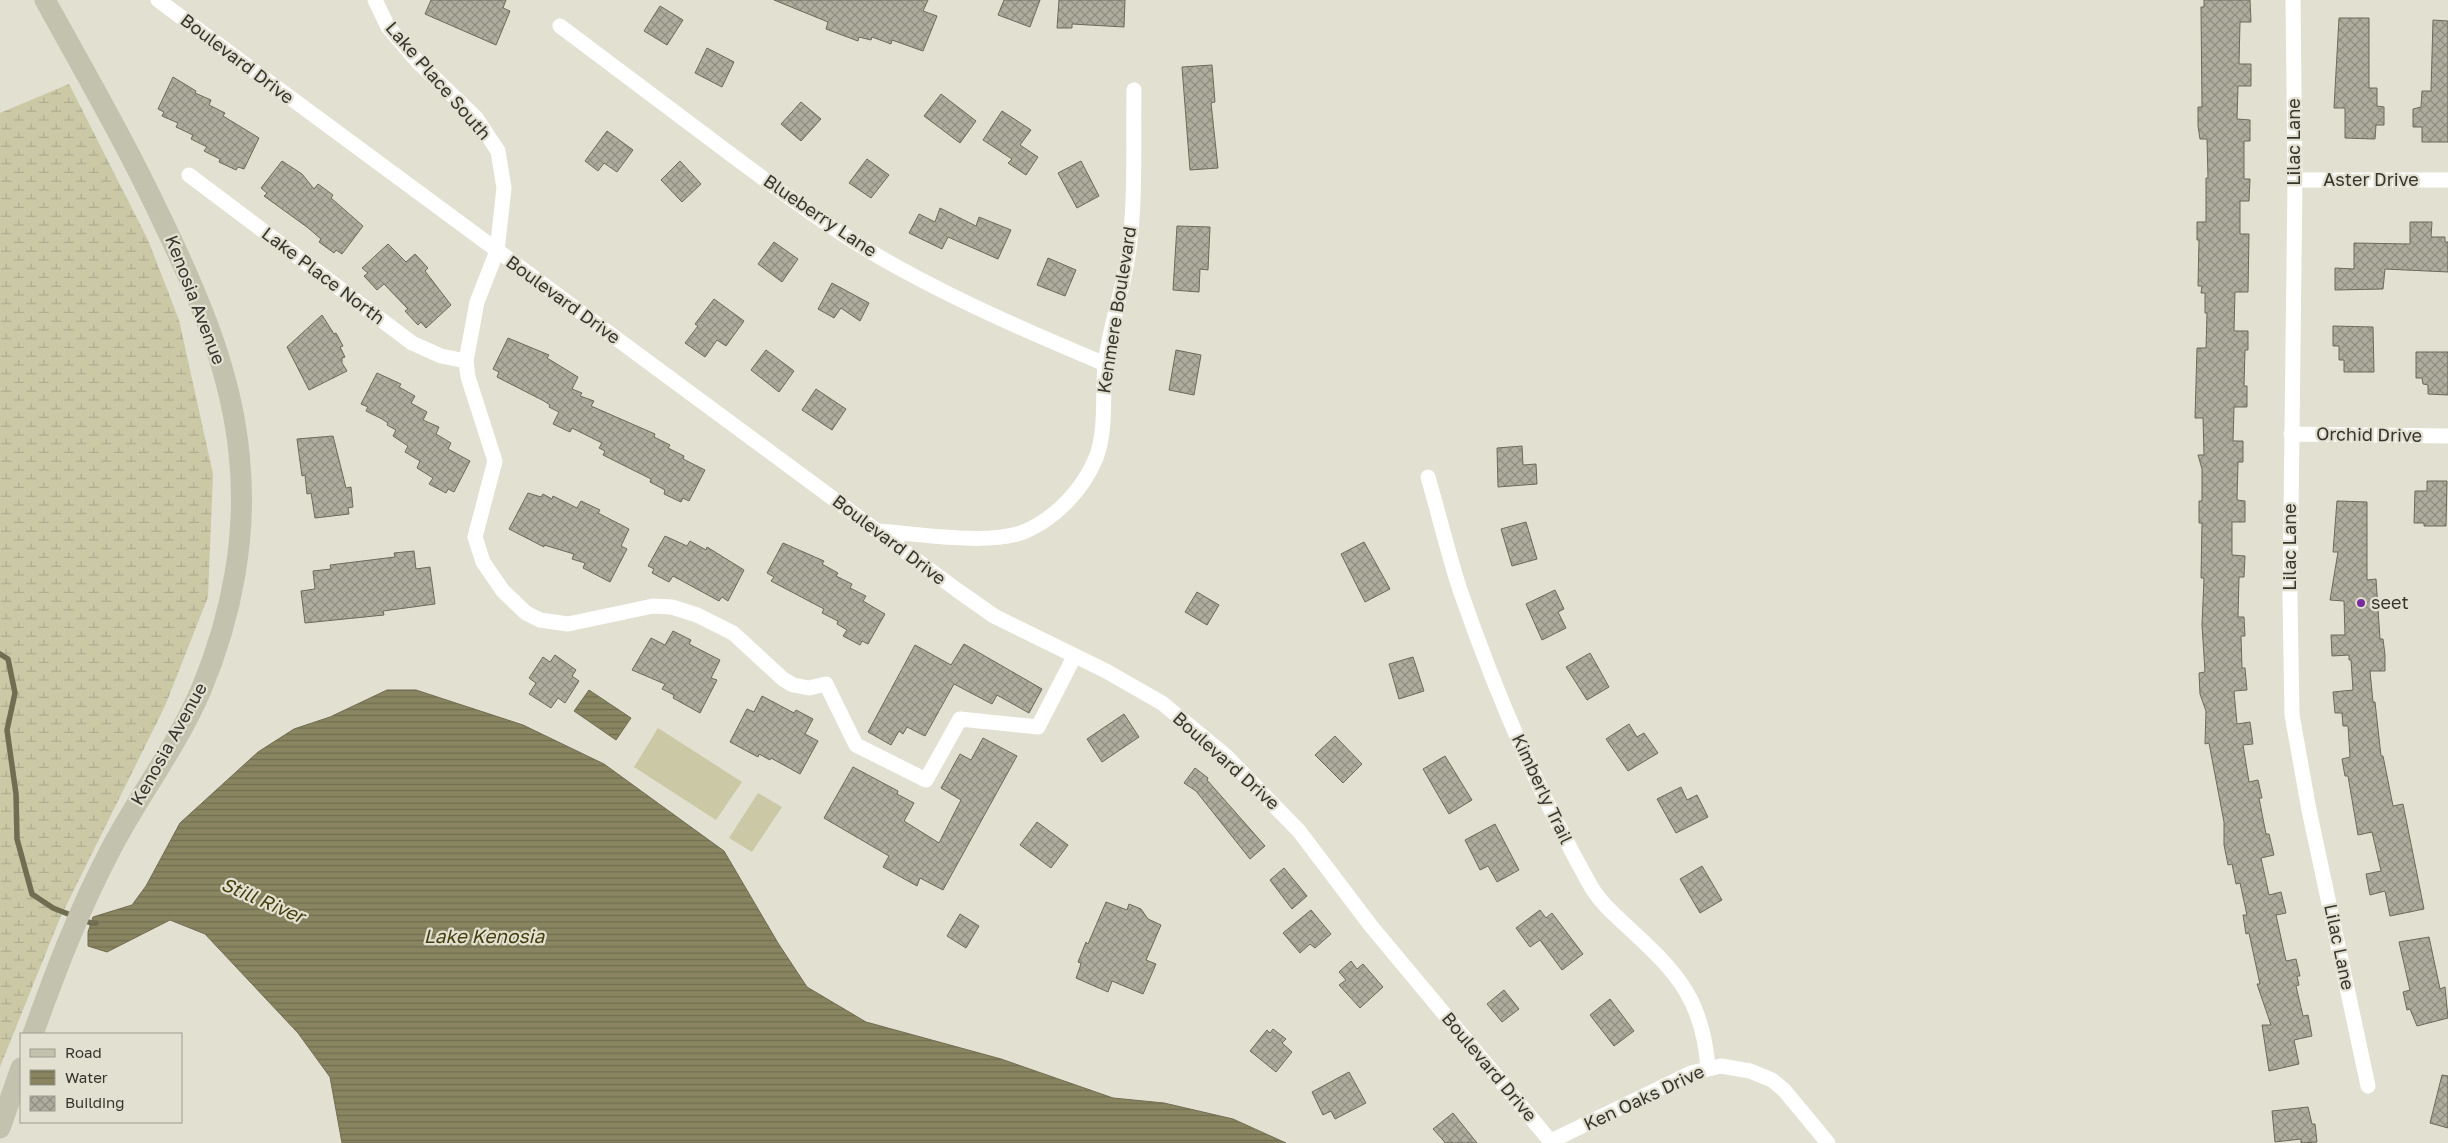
<svg xmlns="http://www.w3.org/2000/svg" width="2448" height="1143" viewBox="0 0 2448 1143" font-family="'Golos Text',sans-serif">
<defs>
<pattern id="wetland-marsh" width="20" height="14" patternUnits="userSpaceOnUse" patternTransform="scale(1.25)"><rect width="20" height="14" fill="#cbc8a6"/><path d="M1 5h8M5 5V1M11 12h8M15 12V8" fill="none" stroke="#afac8f"/></pattern>
<pattern id="water-rules" width="6" height="5" patternUnits="userSpaceOnUse" patternTransform="scale(1.25)"><rect width="6" height="5" fill="#898561"/><path d="M0 2.5h6" fill="none" stroke="#716e50"/></pattern>
<pattern id="building-cross-hatch" width="8" height="8" patternUnits="userSpaceOnUse" patternTransform="scale(1.25)"><rect width="8" height="8" fill="#aeac9d"/><path d="M0 0l8 8M0 8l8-8" fill="none" stroke="#8e8d80"/></pattern>
</defs>
<rect width="100%" height="100%" fill="#e2e0d0"/>
<path fill="url(#wetland-marsh)" d="M69,84l79,156 31,80 34,154 -5,123 -43,109 -105,212 -60,149v-954z"/>
<path fill="#cbc8a6" d="M658,728l84,54 -26,38 -82,-53z
M758,793l24,14 -30,45 -23,-14z"/>
<path fill="url(#water-rules)" stroke="#706d52" d="M387,690h29l107,35 81,39 120,87 54,92 29,44 59,35 135,37 112,39 51,5 69,16 53,24h-944l-12,-66 -32,-44 -93,-99 -35,-14 -63,32 -19,-6v-14l5,-15 39,-12 14,-19 34,-63 78,-71 36,-23 36,-12z
M589,690l42,28 -15,22 -42,-29z"/>
<g fill="none" stroke-linecap="round" stroke-linejoin="round">
<path stroke="#706d52" stroke-width="5.5" d="M0,654l8,5 7,34 -8,37 9,64 1,45 15,55 21,14 38,15h5"/>
</g>
<path fill="url(#building-cross-hatch)" stroke="#6b6a5b" d="M431,0h75l-3,8 7,3 -14,34 -71,-31z
M774,0h154l-5,11 14,5 -14,35 -31,-11 -1,4 -19,-7 -1,3 -12,-3 -1,4 -32,-12 2,-7z
M1004,0h36l-10,27 -32,-12z
M1059,0h66l-1,27 -52,-3v4h-15z
M2204,0h46l1,22h-11l-1,42h12v22h-13l-1,33 13,1v21h-6v38h6l-1,22h-9v33h9l-1,58h-13l-1,39h14v19h-3l-1,36h3v21h-13l-1,34h10v21h-5l-1,38 8,1v21h-13v33l13,1 -1,21h-5l-1,40h6l1,19h-4l1,32h3l2,22 -13,1 3,33 13,-2 3,22 -10,1 6,37 9,-2 4,18h-3l7,36h3l5,21 -13,3 8,37 12,-3 5,21 -10,2 10,46 10,-2 4,17h-3l2,9 -3,1 7,30 5,-1 4,21 -18,4 5,24 -30,7 -7,-46h9l-14,-41h3l-8,-37 -3,-14 -3,1 -3,-19h4l-7,-32 -4,1 -4,-20 -4,1 -4,-20v-23l-15,-79 -4,1 1,-33 -6,-17 -1,-21 6,-1 -3,-47 2,-47h-3l1,-55h-3v-22h3v-32l-4,-14h6l-1,-37h-8l2,-70h9l1,-35h-2v-20h-4l1,-7h-4l1,-46h-2v-18h9v-44h2l-1,-39h-7l-2,-13v-19h4l-1,-100h3z
M660,6l23,14 -16,25 -23,-14z
M2339,18h30v70h8v18l7,1v18h-8l-1,14 -30,-1v-30h-11z
M2433,20l15,1v121h-26v-15h-9v-18l8,-2 1,-16h9z
M707,48l27,14 -12,25 -27,-14z
M1212,65l3,37 -4,1 7,65 -28,2 -8,-103z
M173,77l23,14 -1,2 16,7 -2,5 16,8 -2,3 36,22 -15,31 -6,-2 -2,3 -17,-8 1,-3 -16,-8 3,-4 -16,-8 2,-4 -17,-8 2,-4 -16,-7 2,-4 -6,-3z
M941,94l35,27 -16,22 -36,-27z
M801,102l20,17 -20,22 -20,-17z
M1002,111l29,19 -11,15 18,12 -12,18 -18,-12 4,-4 -29,-19z
M607,131l26,19 -16,22 -13,-9 -6,8 -13,-10z
M867,159l22,16 -18,23 -22,-15z
M282,161l20,13 12,15 4,-5 15,11 -2,3 32,28 -21,28 -6,-4 -2,3 -15,-11 2,-3 -14,-12 -43,-31 3,-3 -6,-5z
M680,161l21,23 -19,18 -21,-22z
M1081,161l18,35 -22,12 -19,-35z
M940,208l36,18 3,-9 32,13 -13,29 -50,-22 -6,12 -33,-16 10,-19 16,8z
M2410,222h22l-1,15h14v5h3v30l-63,-3 -2,20 -48,1v-22l19,1v-26l56,1z
M1177,226l33,1 -2,43 -8,-1 -1,23 -26,-2z
M774,242l24,17 -16,23 -24,-18z
M388,244l18,18 9,-8 13,14 -3,3 26,34 -25,23 -5,-6 -3,3 -13,-14 3,-2 -24,-25 -7,6 -13,-14 4,-3 -6,-5z
M1048,258l28,12 -11,26 -28,-11z
M832,283l37,20 -9,18 -19,-13 -7,10 -16,-9z
M714,299l30,22 -18,25 -9,-6 -12,17 -20,-14 13,-17 -3,-2z
M322,315l12,19 2,-1 7,13 -3,1 5,10 -3,1v5l5,8 -38,19 -22,-43z
M2333,326l40,1 1,45h-30v-12h-5v-14h-6z
M508,338l41,17 -2,3 31,19 -6,12 10,4 -2,3 14,5 -3,5 64,28 -1,3 16,8 -2,3 16,8 -1,3 22,11 -16,31 -6,-3 -2,4 -17,-8 1,-4 -15,-8 1,-3 -48,-24 2,-4 -6,-3 3,-5 -30,-15 -2,4 -17,-8 6,-12 -10,-5 1,-2 -6,-4 -47,-24 2,-5 -6,-3z
M766,350l28,21 -15,21 -28,-22z
M1176,350l25,5 -7,40 -25,-5z
M2416,352h32v43l-20,-1v-9l-5,-1 -1,-6h-6z
M377,373l24,11 -2,3 16,9 -4,7 16,9 -4,8 16,7 -3,7 15,9 -3,6 22,12 -16,31 -6,-3 -2,4 -17,-9 4,-6 -16,-10 3,-7 -15,-9 3,-6 -15,-10 3,-6 -9,-5 1,-2 -6,-4 -16,-8 2,-4 -7,-3z
M816,389l30,20 -14,21 -30,-20z
M333,436l13,52 5,-1 2,20 -5,1 1,6 -34,4 -4,-25 -4,1 -2,-19 -3,1 -5,-37z
M1522,446l1,19 13,-1 1,20 -39,3 -1,-39z
M2427,481h20l-1,45h-22v-3h-10l1,-32h12z
M528,493l13,4 2,-3 9,5 1,-3 24,12 4,-7 19,9 -2,3 31,16 -8,17 6,3 -17,33 -27,-14 2,-5 -13,-4 2,-5 -30,-9v2l-35,-18z
M2337,501l30,1v78l9,-1 4,60h3l2,16v16h-15l3,31h2l6,54h2l10,50 10,-2 21,105 -34,7 -5,-25 -15,4 -4,-21 15,-3 -9,-39 -14,3 -10,-59h-3l-3,-17 8,-2 -2,-31h-5l-1,-13h-7l-2,-21 20,-2 -2,-30h-2v-5l-17,1 -1,-21h14l-1,-34 -14,-1 8,-48h-5z
M1526,522l11,37 -25,7 -11,-37z
M665,536l22,10 3,-5 16,9 1,-3 37,23 -16,31 -6,-4 -3,4 -46,-25 -4,6 -17,-9 2,-4 -6,-3z
M1364,542l26,47 -25,13 -24,-48z
M783,543l41,18 -2,3 16,9 -2,3 16,8 -2,4 16,8 -3,5 22,13 -17,30 -6,-3 -2,4 -17,-9 4,-6 -10,-6 1,-3 -16,-8 2,-4 -53,-28 3,-4 -7,-4z
M414,551l2,18 14,-2 5,37 -52,7 1,4 -79,8 -4,-32 14,-2 -2,-18 18,-2 -1,-4 65,-8 -1,-4z
M1555,590l9,19 -6,3 8,16 -24,12 -16,-36z
M1197,592l22,13 -12,20 -22,-13z
M673,631l18,9 -2,4 31,16 -9,18 6,2 -17,33 -27,-15 1,-3 -12,-6 3,-5 -33,-14 19,-32 14,7z
M964,644l78,45 -13,24 -32,-18 -5,9 -38,-20 -29,52 -18,-9 -4,7 -4,-3 -8,14 -23,-13 47,-87 36,20z
M1590,653l19,34 -22,13 -21,-33z
M555,655l21,15 -4,6 7,5 -14,22 -7,-5 -7,10 -22,-14 7,-11 -7,-5 14,-21 7,5z
M1413,657l11,34 -25,8 -10,-35z
M762,696l32,17 2,-3 17,9 -8,15 13,7 -18,33 -29,-16 -1,2 -11,-6 -1,3 -28,-15 17,-33 7,3z
M1124,714l15,23 -37,25 -15,-23z
M1629,724l8,13 7,-4 14,20 -30,18 -22,-32z
M1335,736l27,28 -19,19 -28,-28z
M983,738l34,18 -74,134 -23,-12 -3,8 -34,-19 6,-11 -65,-38 29,-51 45,24 -1,3 17,9 -10,18 35,22 22,-43 -20,-12 19,-34 11,6z
M1445,756l27,44 -23,14 -26,-45z
M1195,768l13,10 -1,2 58,66 -15,13 -54,-68 -12,-8z
M1681,787l6,13 10,-5 11,22 -32,16 -19,-34z
M1037,822l31,23 -17,23 -31,-23z
M1495,824l24,46 -22,12 -9,-16 -8,4 -15,-30z
M1702,866l20,34 -22,13 -20,-34z
M1284,868l23,28 -15,13 -22,-29z
M1106,902l21,8 2,-6 12,5 7,10 13,6 -15,35 10,4 -13,30 -31,-13 -4,11 -32,-14 4,-11 1,-4 -3,-1 8,-20 2,2z
M1311,910l20,24 -16,14 -5,-4 -10,9 -17,-20z
M1540,910l6,8 6,-5 31,41 -21,16 -22,-30 -10,7 -14,-19z
M960,914l19,12 -13,22 -19,-12z
M2429,937l11,52 5,-2 3,31 -31,8 -7,-17 -3,1 -4,-18 7,-2 -11,-48z
M1351,961l6,8 6,-5 20,23 -23,21 -21,-23 7,-5 -7,-8z
M1504,990l15,19 -17,13 -15,-18z
M1610,999l24,32 -20,15 -24,-31z
M1273,1029l13,10 -4,4 10,9 -16,20 -26,-21 17,-21 3,3z
M1349,1072l17,31 -31,16 -4,-8 -8,4 -11,-23z
M2442,1075l6,1v52l-18,-5z
M2308,1107l4,17h3l2,18 -16,1v-4l-26,3 -3,-31z
M1453,1113l24,30h-32l-2,-3 -10,-11z"/>
<g fill="none" stroke-linecap="round" stroke-linejoin="round">
<path stroke="#fff" stroke-width="15" d="M158,0l799,590 37,26 112,55 56,32 63,52 74,76 72,95 181,217
M375,0l13,27 30,35 58,56 22,33 6,37 -7,63 -20,51 -11,59 2,16 27,84 -20,76 8,25 20,29 23,22 14,7 28,4 85,-18 19,1 25,8 36,18 50,46 10,6 16,3 17,-4 30,61 70,35 34,-61 78,8 36,-70
M2293,0l2,180 -5,418 2,117 17,95 59,276
M560,26c58,43 115,87 173,130 54,40 107,80 166,112 67,37 137,67 206,96
M189,175l223,168 29,13 25,5
M2295,180h153
M2291,434l157,2
M1428,477c11,38 20,76 32,113 35,101 77,200 129,293 10,19 28,34 43,48 47,43 71,71 76,137
M879,531c41,3 111,15 147,0 31,-14 57,-42 70,-73 11,-29 6,-63 9,-94 5,-39 19,-76 24,-115 7,-52 4,-107 5,-159
M1551,1141l140,-68 30,-7 29,5 22,9 12,10 44,53"/>
<path stroke="#c3c2af" stroke-width="21" d="M33,1034c23,-64 47,-127 79,-187 28,-53 65,-101 89,-157 31,-74 47,-156 38,-237 -8,-81 -40,-156 -75,-229 -36,-77 -78,-150 -119,-224
M0,1128l21,-60"/>
</g>
<circle fill="#782c9d" stroke="#e2e0d0" stroke-width="2" cx="2361" cy="603" r="5"/>
<g text-anchor="middle" stroke-width="4.5" stroke-linejoin="round" paint-order="stroke">
<g font-size="18" fill="#36362f" stroke="#e2e0d0">
<text transform="translate(237 59) rotate(37)" y="6">Boulevard Drive</text>
<text transform="translate(438 81) rotate(49)" y="6">Lake Place South</text>
<text transform="translate(2294 142) rotate(-90)" y="6">Lilac Lane</text>
<text x="2371" y="186">Aster Drive</text>
<text transform="translate(820 216) rotate(34)" y="6">Blueberry Lane</text>
<text transform="translate(323 276) rotate(37)" y="6">Lake Place North</text>
<text transform="translate(195 300) rotate(69)" y="6">Kenosia Avenue</text>
<text transform="translate(563 300) rotate(36)" y="6">Boulevard Drive</text>
<text transform="translate(1117 310) rotate(-81)" y="6">Kenmere Boulevard</text>
<text transform="translate(2369 435) rotate(1)" y="6">Orchid Drive</text>
<text transform="translate(889 540) rotate(37)" y="6">Boulevard Drive</text>
<text transform="translate(2290 547) rotate(-90)" y="6">Lilac Lane</text>
<text transform="translate(169 744) rotate(-61)" y="6">Kenosia Avenue</text>
<text transform="translate(1226 761) rotate(42)" y="6">Boulevard Drive</text>
<text transform="translate(1542 789) rotate(65)" y="6">Kimberly Trail</text>
<text transform="translate(2339 947) rotate(78)" y="6">Lilac Lane</text>
<text transform="translate(1489 1067) rotate(50)" y="6">Boulevard Drive</text>
<text transform="translate(1644 1098) rotate(-25)" y="6">Ken Oaks Drive</text>
</g>
<g font-size="18" fill="#36362f" stroke="#e2e0d0" text-anchor="start">
<text x="2371" y="609">seet</text>
</g>
<g font-size="19" font-style="italic" fill="#453f0f" stroke="#e2e0d0">
<text transform="translate(263 900) rotate(23)" y="7">Still River</text>
<text x="484" y="943">Lake Kenosia</text>
</g>
</g>
<rect x="20" y="1033" width="162" height="90" fill="#e2e0d0" stroke="#9d9c90"/>
<rect x="30" y="1049" width="25" height="8" fill="#c3c2af" stroke="#9d9c90"/>
<text x="65" y="1058" font-size="15" fill="#36362f">Road</text>
<rect x="30" y="1070" width="25" height="15" fill="url(#water-rules)" stroke="#9d9c90"/>
<text x="65" y="1083" font-size="15" fill="#36362f">Water</text>
<rect x="30" y="1096" width="25" height="15" fill="url(#building-cross-hatch)" stroke="#9d9c90"/>
<text x="65" y="1108" font-size="15" fill="#36362f">Building</text>
</svg>
